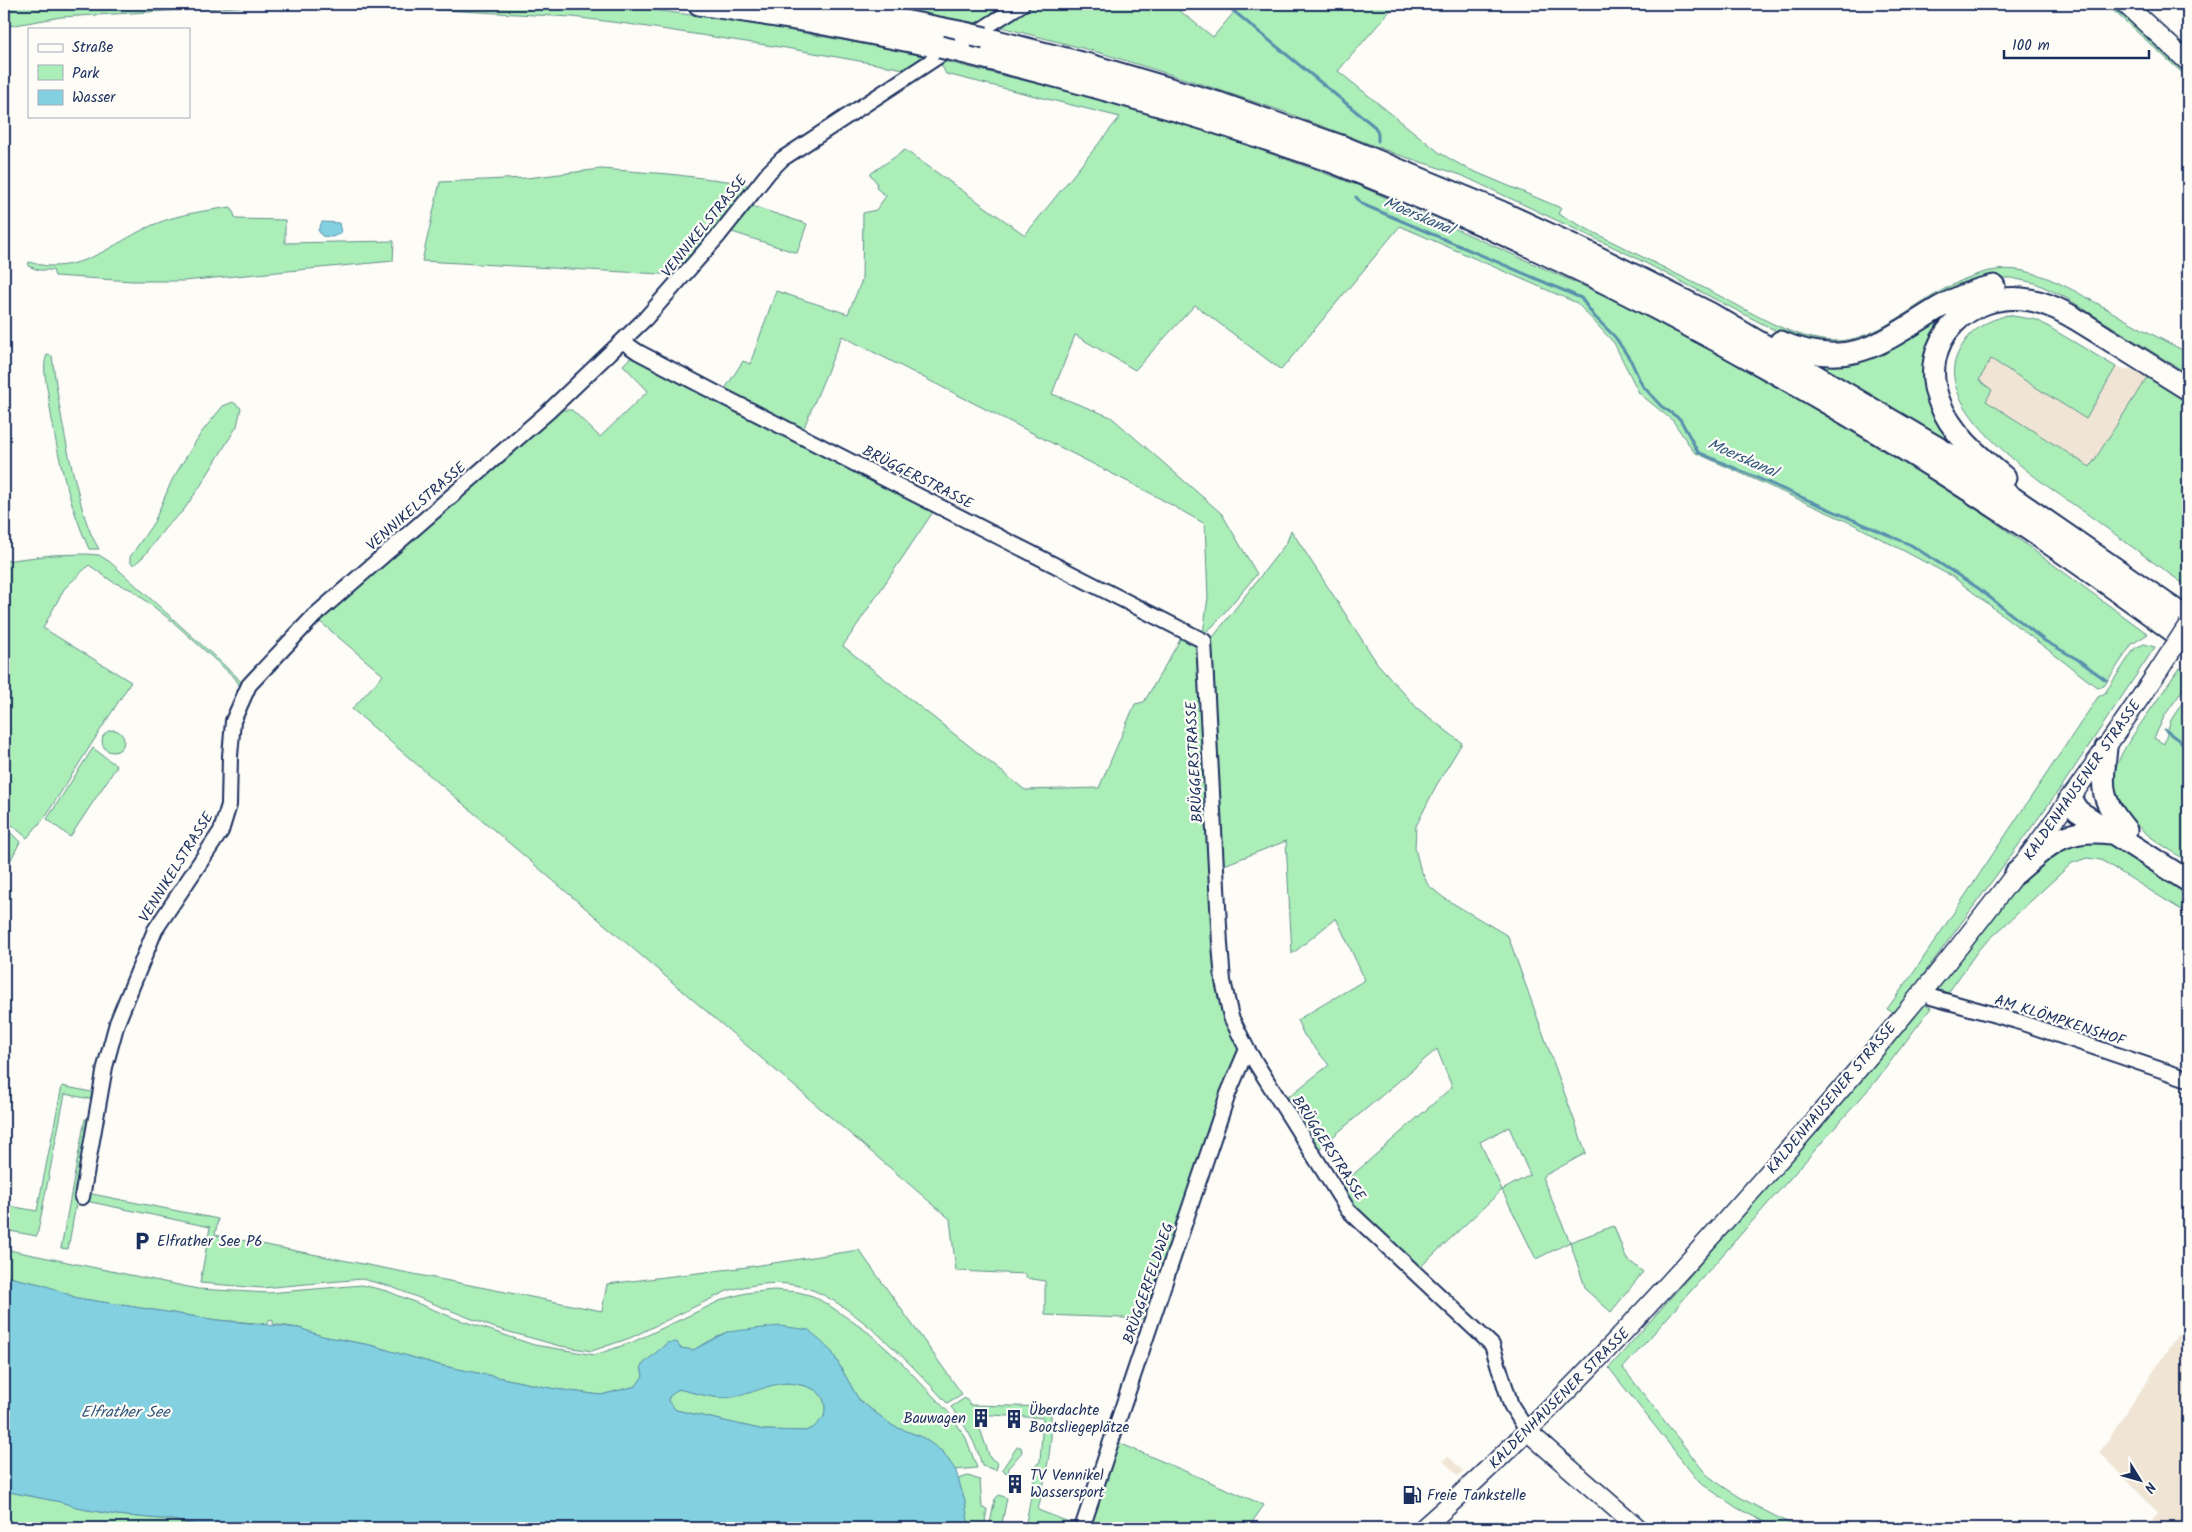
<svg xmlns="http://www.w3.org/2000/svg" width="2192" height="1532" viewBox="0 0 2192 1532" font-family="Kalam,sans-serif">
<rect width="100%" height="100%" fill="#fdfcf7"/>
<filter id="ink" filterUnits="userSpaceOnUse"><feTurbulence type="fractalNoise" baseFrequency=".02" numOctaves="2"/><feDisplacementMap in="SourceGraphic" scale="10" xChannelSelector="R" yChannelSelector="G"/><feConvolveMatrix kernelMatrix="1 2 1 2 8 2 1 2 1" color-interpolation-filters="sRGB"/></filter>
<g filter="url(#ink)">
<path fill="#f0e5d4" d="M1991,359l95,60 30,-52 33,7 -59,93 -104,-66 -7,-21z
M2188,1319v209h-43l13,-15 -58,-61z
M1448,1456l15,15 -4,5 -16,-15z"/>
<path fill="#abeeb8" stroke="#638e8b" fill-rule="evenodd" d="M26,4h569c113,10 224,31 335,53l-20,13 -124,-22 -158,-24 -56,-7 -130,-7 -171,-5 -210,12 -57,10v-21z
M866,4h139l-28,19z
M1031,4h140l42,33 28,-33h155l-58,67 102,82 26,15 95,40 -3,6c50,26 101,51 152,77 37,18 83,50 126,50 35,-1 66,-26 95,-44 73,-45 101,-30 171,9 28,17 57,32 86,47v21l-125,-78 -28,-13 -24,-5h-13l-101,48 -52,21 -59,-11 -156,-81 -169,-80 -65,-21 -111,-42 -84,-28 -100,-31 -104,-27z
M2106,4h10l72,66v8z
M939,60l198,48 112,38 111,40 250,112 155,81 148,90 78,50 157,115 -16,10 -28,42 -6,2 -145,-111 -98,-52 -161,-73 -21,-31 -34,-28 -25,-50 -37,-40 -177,-77 -119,144 -86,-65 -60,65 -60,-35 -23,59 59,23 111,97 35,60 -44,52 -10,8 5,-37 -3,-73 -53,-30 -310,-158 -40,96 -79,-40 20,-31 7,3 26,-73 72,23 14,-34 1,-67 13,-3 10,-14 -10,-8 1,-5 -7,-9 35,-24 120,85 95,-118 -174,-43z
M601,169l68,5 75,9 5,4 -69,88 -258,-14 18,-79 87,-4z
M749,205l58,19 -10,29 -68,-22z
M231,207l5,12 49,1v23l109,-2 -1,20 -210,20h-51l-77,-5 -2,-6h-14l-11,-4 1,-4c7,2 15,4 22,4 39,1 69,-27 102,-41 25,-11 51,-14 78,-18z
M1981,300l-50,71 50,91 -175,-106 89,-16z
M2007,315l30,5 79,47 -30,52 -95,-60 -12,21 13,10 -6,11 104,66 59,-93 39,24v189c-33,-23 -65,-47 -98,-71 -40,-28 -161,-105 -132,-163 6,-12 13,-21 25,-28 7,-5 17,-7 24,-10z
M47,355l5,1c6,44 13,88 25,132 5,20 10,42 22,61h-10c-22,-50 -34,-103 -41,-156 -2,-12 -6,-27 -1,-38z
M633,355l302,154 -92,137 182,144 74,-2 36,-84 9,-2 40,-69 13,10 5,18 16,320 25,68 -95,270 -103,-4v-34l-19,-3v-4l-70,-3 -6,-52 -598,-510 31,-34 -65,-55 238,-210h16l28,27 48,-46 -25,-26z
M233,402l8,6 -4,18 -36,59 -18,26 -17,16 -22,29 -10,9 -4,-3v-5l24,-35 18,-42 29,-47 22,-27z
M1291,530l86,133 40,45 45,35 -26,43 -20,40 -1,22 5,20 8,17 16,13 64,38 78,217 -44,24 28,65 44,-16 12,32 17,14 -32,40 -25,-22 -16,-48 -34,17 -34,-69 -86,81 -63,-61 -14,-23 113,-100 -15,-38 -121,102 -33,-50 46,-36 -25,-30 -7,-15 68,-40 -29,-62 -44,36 -6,-113 -67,26 -9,-226 77,-99zM1509,1127l21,48 -28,15 -22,-48z
M85,554l14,1 11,7 125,113 6,7 1,8 -7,-12 -63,-57 -40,-31 -19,-8 -24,-17 -25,24 -21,39 88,54 -86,135 -18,21 -23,-20v-257l48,-6z
M2144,644l11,3 -93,139 -150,204 -15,19 -5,3 -5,-3 27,-37 184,-275 7,-4 30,-45z
M2179,668l6,4 2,12 -22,31 -11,23 10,6 7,-24 17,-26v168c-20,-14 -45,-27 -61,-47 -28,-36 -4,-65 17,-96 12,-17 24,-34 35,-51z
M102 741a11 11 0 1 1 22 0a11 11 0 1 1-22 0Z
M93,748l24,18 -47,71 -23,-18z
M4,826l16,16 -16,31z
M2077,841l36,1 75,48v24l-87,-54 -14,-2 -15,5 -93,86 -31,44 -11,-4c36,-48 86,-121 140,-148z
M1923,1004l8,4 -56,74 -252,286 83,106c29,23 61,38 93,54h-23l-39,-20 -38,-26 -90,-114 238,-271z
M62,1086l34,7 -1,7 -30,-6 -28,142 -33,-6v-25l33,6z
M85,1119l6,1 -23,129 -7,-1z
M87,1193l131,26 -3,16 387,76 5,-27 140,-17 112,-17 103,144 -15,9c-33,-36 -102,-110 -152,-118 -22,-4 -47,0 -68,6l-97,47 -38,13 -32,-5 -65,-18 -106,-42 -27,-7 -100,9 -62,-5 10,-56 -124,-26z
M4,1249l194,40 70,4 94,-8 25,6 67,27 80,27 61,10 38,-13 91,-43 22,-6 28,-3 24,2 15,4 17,10 39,27 31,28 51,54 15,23 11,30 -22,2 -12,-18 -21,-15 -29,-11 -34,-26 -27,-48 -105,-20 -34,18 -13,-2 -13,-5 -26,23 2,10 -7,10 -35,9 -46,-6 -116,-24 -69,-20 -48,-9 -23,-8 -26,-4v-4l-3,-1 -2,5 -51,-4 -140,-22 -33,-13 -40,-9z
M787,1383c22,2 43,7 37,34l-11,11 -8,3 -41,-1 -88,-20 -8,-9 1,-4 9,-8 36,8 61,-13z
M965,1398l6,7 79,2c5,33 -5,70 -12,103l41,16v2h-54l12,-64 3,-2 3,-44 -68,-4 15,44 8,5 -2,7 -14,-4c-5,-22 -17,-41 -31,-59z
M1117,1442l147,63 -16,23h-161z
M1017,1447h4l1,5 -13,15 -1,6 -5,-2v-3z
M968,1476l12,4 2,28 5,1 -3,19h-15l-4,-26 -7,-23z
M4,1491l57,11 21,7 35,6 56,5 35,8h-204z
M999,1495l8,3 -6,30h-12l6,-29z"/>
<path fill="#83d1e0" stroke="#5990ac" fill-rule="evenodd" d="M322,222l17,1 2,10 -9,4 -10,-1 -4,-6z
M4,1276l40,9 33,13 140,22 82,8 23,8 48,9 69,20 116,24 46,6 35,-9 7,-10 -2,-10 26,-23 10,-1 3,6 13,2 34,-18 53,-6 29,4 23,22 27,48 34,26 29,11 21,15 13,19 9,31 4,26h-761l-35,-8 -56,-5 -35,-6 -21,-7 -57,-11zM787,1383c22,2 43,7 37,34l-11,11 -8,3 -41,-1 -88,-20 -8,-9 1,-4 9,-8c18,4 37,11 55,8 19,-3 35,-13 54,-14z"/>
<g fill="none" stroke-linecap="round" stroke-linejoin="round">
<path stroke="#5990ac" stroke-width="3" d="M1225,4l150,123 3,7v7
M2110,4l12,11
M1356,197l6,7 219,94 13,18 21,21 16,24 11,24 19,21 19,13 18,33 213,93 67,43 67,53 32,18 29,21
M2165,730l23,17"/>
<g stroke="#1b2f5e" stroke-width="18">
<path id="minor" d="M970,37l52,-33
M622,341l16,11 78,41 488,248 16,303 3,37 8,36 16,32 101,161 144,135 19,60 17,27
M1922,991l9,6 86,24 171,58
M82,1197l23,-130 12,-44 38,-93 66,-99 8,-26 1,-49 3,-35 16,-36 65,-69 235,-205 96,-92 74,-84 50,-63 13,-13 169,-111
M1082,1528l146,-434 19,-45"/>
</g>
<g stroke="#1b2f5e" stroke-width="21">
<path id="major" d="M2125,4l63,58
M1528,1432l110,96
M1423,1528c109,-95 207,-201 303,-308 101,-113 201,-228 292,-350 49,-65 95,-132 141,-200"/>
</g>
<g stroke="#1b2f5e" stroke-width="25">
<path id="highway" d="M699,4l110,17 131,26
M818,4l146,29
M985,38l108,28 125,37 125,44 158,65 82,38 128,64 244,144 233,161
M962,52c100,25 200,52 298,85 26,9 52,17 78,27 303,119 589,284 850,478
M1780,342c71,30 102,0 160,-35 17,-9 35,-18 54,-21
M2005,478c-25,-21 -54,-44 -66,-77 -23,-60 31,-112 91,-101 28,5 54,24 78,39 26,16 53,33 80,50
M2106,748c-4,40 -7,50 20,82
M2070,799l8,12 110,70
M2016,873c34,-29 48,-46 95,-40"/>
</g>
<use href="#minor" stroke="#fdfcf7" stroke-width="14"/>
<use href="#major" stroke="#fdfcf7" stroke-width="18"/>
<use href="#highway" stroke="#fdfcf7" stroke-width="21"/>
<g stroke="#1b2f5e" stroke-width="21" stroke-linecap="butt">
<path id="major-bridge" d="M2159,670l29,-45"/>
</g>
<g stroke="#1b2f5e" stroke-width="25" stroke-linecap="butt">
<path id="highway-bridge" d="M964,33l21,5
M940,47l22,5"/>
</g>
<use href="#major-bridge" stroke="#fdfcf7" stroke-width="18"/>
<use href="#highway-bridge" stroke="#fdfcf7" stroke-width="21"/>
</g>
</g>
<defs>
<g id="parking-bare" transform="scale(1.5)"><path d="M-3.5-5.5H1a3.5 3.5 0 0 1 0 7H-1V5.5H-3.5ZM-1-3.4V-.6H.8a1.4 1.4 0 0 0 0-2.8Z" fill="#1b2f5e" stroke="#fdfcf7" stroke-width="2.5" paint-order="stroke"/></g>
<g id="building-bare" transform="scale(1.5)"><path d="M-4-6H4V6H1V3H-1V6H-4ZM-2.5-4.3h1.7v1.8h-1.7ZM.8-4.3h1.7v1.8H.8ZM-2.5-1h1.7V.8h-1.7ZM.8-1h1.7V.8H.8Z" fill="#1b2f5e" stroke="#fdfcf7" stroke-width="2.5" paint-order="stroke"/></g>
<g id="fuel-bare" transform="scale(1.5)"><path d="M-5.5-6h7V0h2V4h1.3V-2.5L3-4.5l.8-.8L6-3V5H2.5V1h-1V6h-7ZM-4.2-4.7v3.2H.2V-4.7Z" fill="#1b2f5e" stroke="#fdfcf7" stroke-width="2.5" paint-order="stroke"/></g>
</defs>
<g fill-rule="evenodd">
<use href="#parking-bare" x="142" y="1241"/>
<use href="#building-bare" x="981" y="1418"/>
<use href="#building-bare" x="1014" y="1419"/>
<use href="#building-bare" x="1015" y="1484"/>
<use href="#fuel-bare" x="1412" y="1495"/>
</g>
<g text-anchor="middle" stroke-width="4.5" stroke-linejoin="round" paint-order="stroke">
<g font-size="15" fill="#1b2f5e" stroke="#fdfcf7">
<text transform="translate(704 226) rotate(-51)" y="5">VENNIKELSTRASSE</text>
<text transform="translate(918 477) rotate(27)" y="5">BRÜGGERSTRASSE</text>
<text transform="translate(416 506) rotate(-41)" y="5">VENNIKELSTRASSE</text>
<text transform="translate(1194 762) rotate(-93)" y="5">BRÜGGERSTRASSE</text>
<text transform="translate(2082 780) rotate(-55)" y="5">KALDENHAUSENER STRASSE</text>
<text transform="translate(176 867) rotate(-58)" y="5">VENNIKELSTRASSE</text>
<text transform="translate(2060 1020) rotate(18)" y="5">AM KLÖMPKENSHOF</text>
<text transform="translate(1831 1098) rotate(-50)" y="5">KALDENHAUSENER STRASSE</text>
<text transform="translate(1329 1148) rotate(57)" y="5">BRÜGGERSTRASSE</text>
<text transform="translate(1148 1283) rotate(-71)" y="5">BRÜGGERFELDWEG</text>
<text transform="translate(1559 1398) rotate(-45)" y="5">KALDENHAUSENER STRASSE</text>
</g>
<g font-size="15" fill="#1b2f5e" stroke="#fdfcf7" text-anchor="start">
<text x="157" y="1246">Elfrather See P6</text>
<text x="1029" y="1415">Überdachte<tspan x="1029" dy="17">Bootsliegeplätze</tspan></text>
<text x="966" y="1423" text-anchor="end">Bauwagen</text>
<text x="1030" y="1480">TV Vennikel<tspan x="1030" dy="17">Wassersport</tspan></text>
<text x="1427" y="1500">Freie Tankstelle</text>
</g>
<g font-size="16" font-style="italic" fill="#35587e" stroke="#fdfcf7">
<text transform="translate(1419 215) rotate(23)" y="6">Moerskanal</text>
<text transform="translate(1743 457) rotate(24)" y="6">Moerskanal</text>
<text x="125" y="1417">Elfrather See</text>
</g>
</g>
<rect width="2192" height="1532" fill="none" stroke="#fdfcf7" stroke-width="20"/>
<rect x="10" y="10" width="2172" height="1512" fill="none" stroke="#1b2f5e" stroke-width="2" filter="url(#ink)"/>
<rect x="28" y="28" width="162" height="90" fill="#fdfcf7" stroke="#a3aaba"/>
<rect x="38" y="44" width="25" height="8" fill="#fdfcf7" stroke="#a3aaba"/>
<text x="72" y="52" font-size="15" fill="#1b2f5e">Straße</text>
<rect x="38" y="65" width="25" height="15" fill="#abeeb8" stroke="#a3aaba"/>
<text x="72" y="78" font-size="15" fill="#1b2f5e">Park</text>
<rect x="38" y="90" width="25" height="15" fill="#83d1e0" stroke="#a3aaba"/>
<text x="72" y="102" font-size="15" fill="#1b2f5e">Wasser</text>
<g transform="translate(2140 1480) rotate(127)" stroke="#fdfcf7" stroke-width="4" paint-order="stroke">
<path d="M0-4L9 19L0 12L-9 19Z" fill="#1b2f5e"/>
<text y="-8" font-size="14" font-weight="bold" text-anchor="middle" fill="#1b2f5e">N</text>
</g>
<path d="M2004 50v8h145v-8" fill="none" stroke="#1b2f5e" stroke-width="2.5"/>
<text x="2012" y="50" font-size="15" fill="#1b2f5e" stroke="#fdfcf7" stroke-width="4" paint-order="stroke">100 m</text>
</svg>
